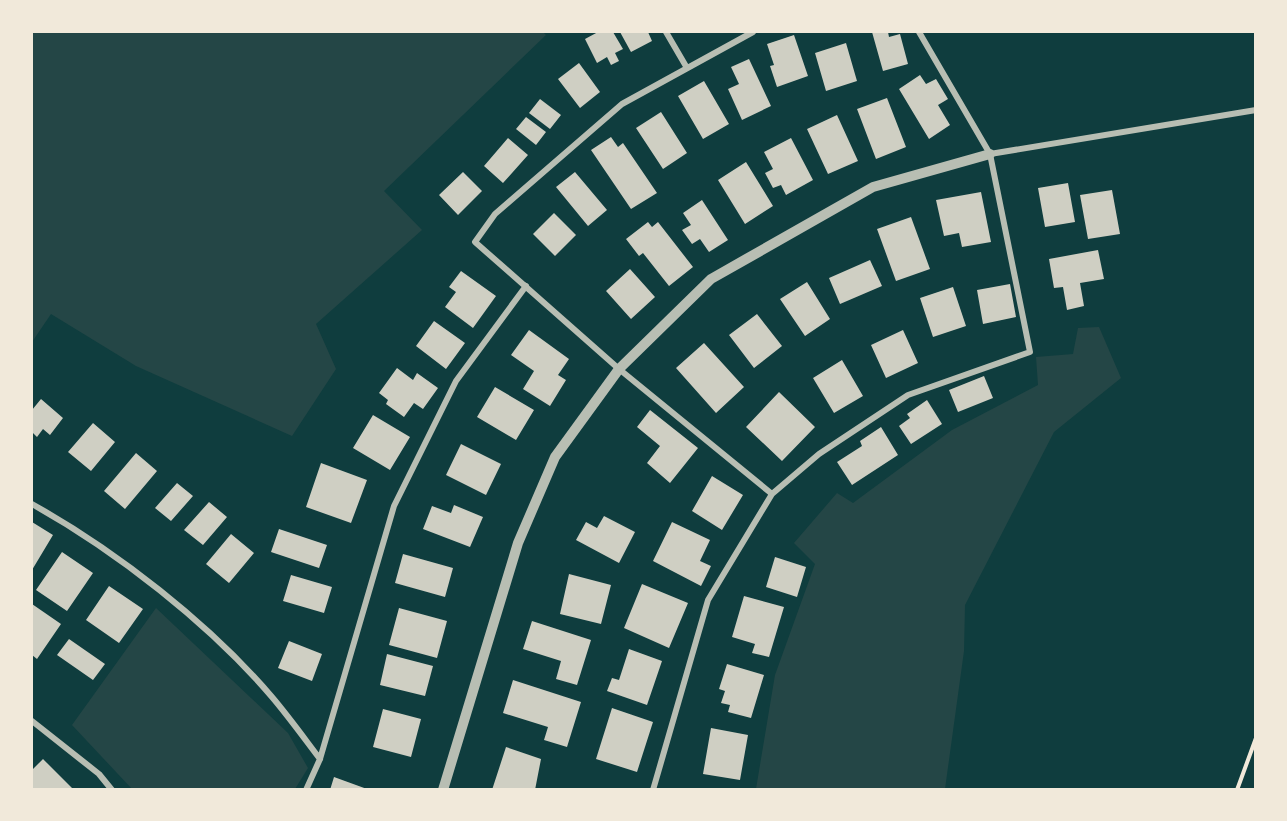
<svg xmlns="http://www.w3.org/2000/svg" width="1287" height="821" viewBox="0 0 1287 821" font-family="'Work Sans',sans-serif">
<rect width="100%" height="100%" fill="#0f3d3e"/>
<path fill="#244646" d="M32,32h511l3,3 -162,156 38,39 -106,94 20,45 -44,67 -156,-70 -85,-52 -19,28z
M1099,327l22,51 -67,54 -89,173 -1,46 -19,138h-189l19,-114 40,-111 -21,-21 43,-50 16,10 99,-73 86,-45 -2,-28 37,-3 5,-26z
M156,608l132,125 20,35 -13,21h-163l-60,-64z"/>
<path fill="#cfcfc3" d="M598,32h15l10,17 -8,4 4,8 -8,4 -4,-8 -10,6 -12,-24z
M620,32h28l4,9 -21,11z
M872,32h16l1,5 11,-3 8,30 -25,7z
M794,35l14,41 -31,11 -7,-21 4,-1 -7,-21z
M846,43l11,38 -31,10 -11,-38z
M749,59l22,47 -29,14 -14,-31 11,-5 -8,-17z
M579,63l21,29 -20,16 -22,-29z
M920,75l6,9 10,-5 12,20 -10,6 12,20 -21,14 -30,-50z
M704,81l25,43 -26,15 -25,-43z
M887,98l19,49 -30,12 -19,-50z
M540,99l21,16 -11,14 -21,-16z
M661,112l26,41 -24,16 -27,-41z
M837,115l21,46 -30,13 -21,-45z
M526,117l20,15 -10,13 -20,-16z
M611,137l7,10 5,-4 34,50 -26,16 -40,-59z
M508,138l20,17 -25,28 -19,-17z
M791,138l22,42 -27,15 -5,-10 -8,3 -8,-15 8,-4 -9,-17z
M746,162l27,44 -28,18 -27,-44z
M463,172l19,19 -24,24 -19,-20z
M575,172l32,38 -19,16 -32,-39z
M1068,183l7,39 -30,5 -7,-39z
M1112,190l8,44 -32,5 -8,-44z
M981,192l10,50 -29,5 -3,-14 -15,3 -8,-36z
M702,200l26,40 -19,12 -9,-13 -8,5 -10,-14 9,-5 -8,-12z
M554,213l22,22 -21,21 -22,-22z
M911,217l19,52 -34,12 -19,-52z
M648,222l4,5 6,-5 35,45 -24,19 -26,-33 -4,3 -13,-17z
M1098,250l6,29 -24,4 4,23 -17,4 -4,-23 -9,1 -5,-29z
M870,260l12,26 -42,18 -11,-26z
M630,269l25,28 -24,22 -25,-28z
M461,271l35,25 -23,32 -28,-21 11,-15 -7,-5z
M807,282l23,37 -25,17 -25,-37z
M1010,284l6,33 -33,7 -6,-34z
M953,287l13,39 -33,11 -13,-39z
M757,314l25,32 -28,22 -25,-33z
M434,321l31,22 -19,26 -30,-23z
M529,330l40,29 -11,16 8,5 -16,26 -27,-17 11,-18 -23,-16z
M903,330l15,33 -32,15 -15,-33z
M704,343l40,44 -28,26 -40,-45z
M842,360l21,36 -29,17 -21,-35z
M397,368l16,12 4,-7 21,15 -15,21 -9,-6 -10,14 -18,-13 2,-4 -9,-7z
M984,376l9,22 -35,14 -9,-22z
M495,387l39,23 -18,30 -39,-23z
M779,392l36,35 -33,34 -36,-34z
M41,399l22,19 -13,17 -7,-6 -6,8 -5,-5v-22z
M927,400l15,24 -31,20 -12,-18 11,-8 -3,-4z
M650,410l48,38 -28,35 -23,-20 13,-17 -23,-19z
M373,415l37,22 -20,33 -37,-22z
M93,423l22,19 -24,29 -23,-19z
M881,427l17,28 -46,30 -15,-23 25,-16 -2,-5z
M461,444l40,20 -15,31 -40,-20z
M136,453l21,18 -32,38 -21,-18z
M321,463l46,17 -16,43 -45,-16z
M712,476l31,19 -21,35 -30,-19z
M177,483l16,13 -22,25 -16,-13z
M209,502l18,15 -24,28 -19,-15z
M454,505l29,12 -13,30 -47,-18 9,-23 19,7z
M604,516l31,16 -16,31 -43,-23 10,-18 11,6z
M32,522l21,13 -21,35z
M672,522l38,18 -10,21 11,5 -10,20 -48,-25z
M279,529l48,16 -8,23 -48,-16z
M231,534l23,19 -25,30 -23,-19z
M62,552l31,21 -26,38 -31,-21z
M403,554l50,14 -8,29 -50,-14z
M775,557l31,10 -9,30 -31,-10z
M569,574l42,11 -10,39 -41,-10z
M291,575l41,12 -8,26 -41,-12z
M642,584l46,19 -19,45 -45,-20z
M109,586l34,23 -24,34 -33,-23z
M744,596l40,11 -15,50 -17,-4 3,-9 -23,-7z
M32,604l29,20 -24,35 -5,-4z
M399,608l48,13 -10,37 -48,-13z
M532,621l59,19 -14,45 -21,-6 5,-18 -38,-12z
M69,639l36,25 -12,16 -36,-25z
M289,641l33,13 -10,27 -34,-13z
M629,649l33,12 -15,44 -40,-14 5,-13 7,2z
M387,654l46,12 -8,30 -45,-11z
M727,664l37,11 -13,43 -23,-6 2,-7 -9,-2 4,-12 -6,-2z
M513,680l68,22 -14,45 -23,-7 4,-13 -45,-14z
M612,708l41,14 -16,50 -41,-13z
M383,709l38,10 -10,38 -38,-10z
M711,728l37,7 -8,45 -37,-6z
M506,747l35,12 -6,31h-43z
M43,759l31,31h-42v-20z
M334,777l33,12 -1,1h-36z"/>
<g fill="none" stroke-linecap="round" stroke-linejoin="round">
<path stroke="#f1e9da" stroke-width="4" d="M1237,790l19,-52"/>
<path stroke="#b8beb3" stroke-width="6" d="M666,32l21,36
M753,32l-131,72 -127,110 -20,28 144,127 153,125
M990,154l266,-44
M32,504c84,47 177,119 240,193 17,20 32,41 48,62
M32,721l67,53 13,16
M306,790l14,-31 74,-253 62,-125 70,-95
M653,790l55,-190 64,-106 47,-40 89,-59 122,-43 -40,-198 -71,-122"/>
<path stroke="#b8beb3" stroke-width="10" d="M443,790l75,-247 37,-86 64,-88 92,-90 162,-92 117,-33"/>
</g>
<rect width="1287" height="821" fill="none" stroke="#f1e9da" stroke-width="66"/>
</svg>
